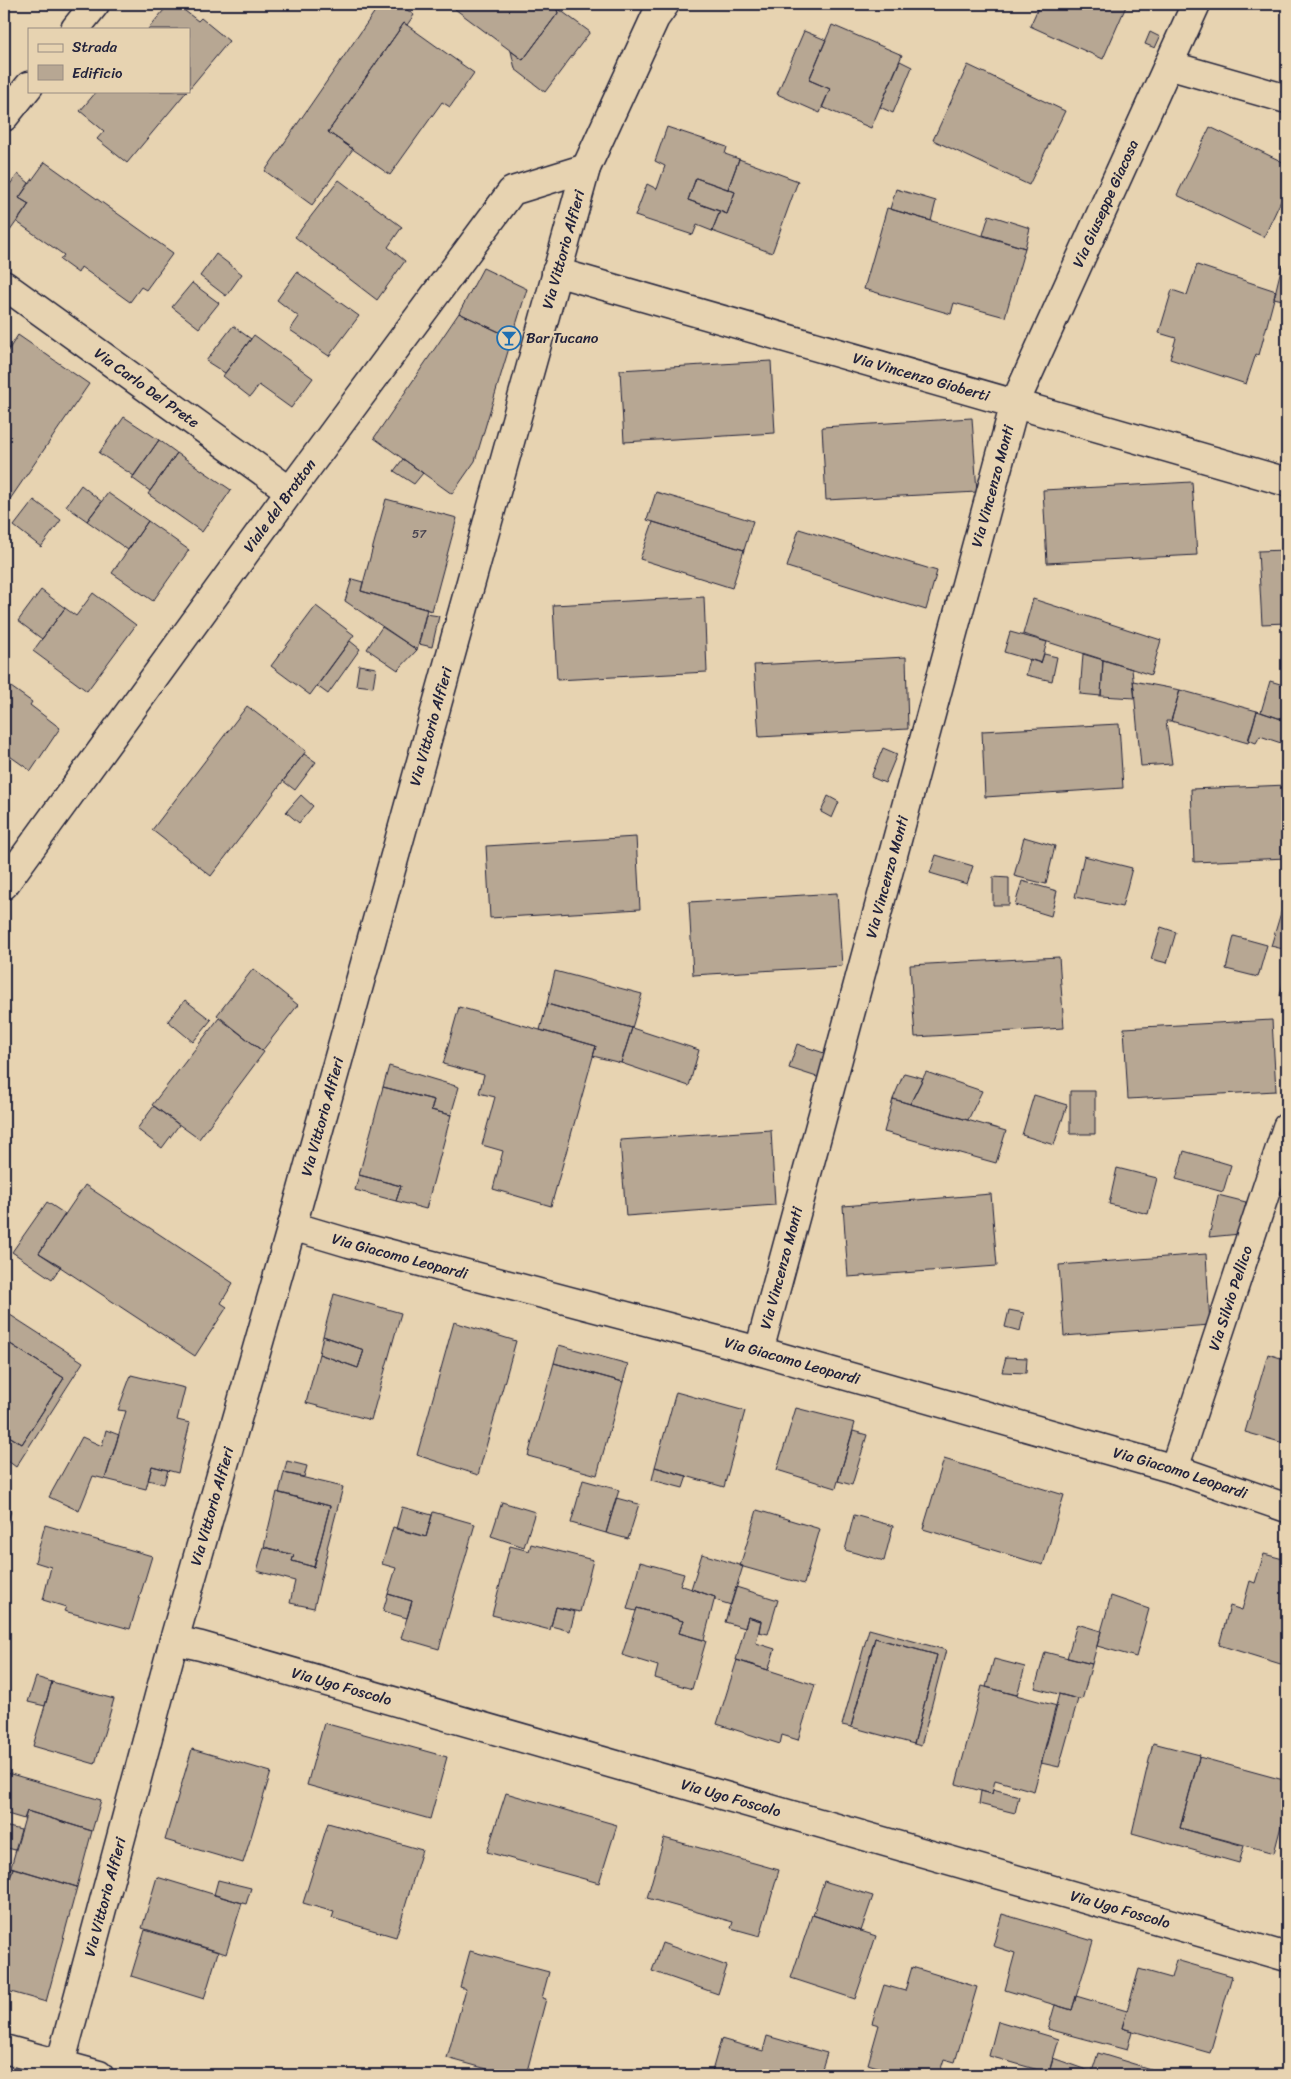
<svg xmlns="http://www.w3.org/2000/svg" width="1291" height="2079" viewBox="0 0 1291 2079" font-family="Sriracha,sans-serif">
<rect width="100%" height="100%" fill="#e7d3b1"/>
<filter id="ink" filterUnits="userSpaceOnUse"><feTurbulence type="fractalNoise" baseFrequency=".02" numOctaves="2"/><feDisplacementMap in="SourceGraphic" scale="10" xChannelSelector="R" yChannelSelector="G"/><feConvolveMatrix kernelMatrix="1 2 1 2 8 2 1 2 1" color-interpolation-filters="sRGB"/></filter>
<g filter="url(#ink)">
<path fill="#b7a793" stroke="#22223b" d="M169,4h7l22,17 3,-3 28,23 -40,48v-60h-41z
M380,4h19l15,11 -7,10 -3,-2 -76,109 25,17 -41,56 -47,-34z
M460,4h95l3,9 -35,47 -68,-51z
M1040,4h87l-24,55 -73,-33z
M556,7l34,25 -45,60 -30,-23 -4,-18 12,9 35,-47z
M404,23l70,50 -24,34 -8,-5 -52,73 -62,-43z
M832,25l70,30 -31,73 -49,-21 8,-18 -21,-9z
M804,31l22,9 -17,40 21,9 -10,24 -43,-19z
M1150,32l10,5 -5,11 -10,-4z
M900,61l12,6 -19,46 -13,-6z
M968,65l97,46 -36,74 -96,-45z
M97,91h90l-60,72 -30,-24 7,-8 -24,-20z
M667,127l60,20 -2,7 14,5 -11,30 -32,-11 -8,22 32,11 -8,20 -15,-6 -4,10 -58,-19 12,-32 10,5 8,-23 -10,-5z
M1210,127l77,37v24l-23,49 -87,-42z
M739,159l59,22 -26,72 -60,-22 8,-20 7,3 8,-22 -7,-3z
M45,162l128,91 -27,37 -5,-3 -11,15 -49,-35 -3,6 -18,-13 4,-5 -47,-33 12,-18 -10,-6z
M18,174l11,9 -10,15 10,6 -22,31 -3,-2v-41z
M696,178l39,14 -8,22 -39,-14z
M339,180l63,47 -14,20 17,14 -28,39 -82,-63z
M896,189l40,12 -5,20 -41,-12z
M887,208l138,40 -20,69 -51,-14 -3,11 -87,-25z
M989,215l41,13 -5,20 -42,-13z
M216,254l26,20 -16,22 -26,-20z
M1197,265l79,26 -17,64 -3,-1 -10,30 -76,-25 6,-21 -17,-5 13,-43 15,5z
M1282,265l5,2v34l-13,-3z
M483,268l44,21 -15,49 -53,-25z
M297,272l62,44 -30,40 -39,-26 9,-13 -22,-17z
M192,283l27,20 -20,25 -27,-21z
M459,313l53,25 -37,123 -23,33 -78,-56z
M233,326l18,13 -26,34 -19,-12z
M18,335l71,49 -85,124v-151z
M254,335l59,43 -22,30 -32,-23 -9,12 -27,-21z
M771,361l4,72 -151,9 -4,-72z
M124,417l35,23 -25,36 -35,-23z
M972,418l5,74 -151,8 -4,-73z
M159,440l18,13 -27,38 -18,-13z
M177,453l54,37 -29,42 -54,-38z
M403,459l20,14 -9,11 -20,-13z
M1192,482l5,73 -150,8 -4,-73z
M81,485l21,17 -15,19 -21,-15z
M656,492l97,29 -9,29 -97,-30z
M108,493l40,28 -20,29 -41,-29z
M386,499l71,19 -25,93 -71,-20z
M34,500l27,20 -20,27 -27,-21z
M148,521l41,29 -36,51 -41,-28z
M653,522l91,28 -12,38 -92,-29z
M799,529l138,42 -11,39 -139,-43z
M1287,550v73l-25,1 -4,-73z
M352,579l11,3 -2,9 66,18 -10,41 -72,-49z
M41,590l24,18 -23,31 -24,-18z
M93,593l43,32 -49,66 -54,-40 32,-43 11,8z
M704,597l3,75 -150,8 -4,-75z
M1033,599l128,41 -10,35 -128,-41z
M316,606l38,29 -44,60 -39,-29z
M426,614l13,2 -7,31 -13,-3z
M382,627l35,23 -19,20 -31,-21z
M1010,632l37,10 -6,21 -37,-11z
M350,641l10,8 -32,45 -11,-8z
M1044,654l13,3 -5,24 -26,-6 4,-16 11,4z
M1083,654l20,6 -2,36 -21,-2z
M906,657l2,72 -149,8 -5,-72z
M1103,660l29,9 3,29 -34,-2z
M359,665l17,3 -3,19 -17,-2z
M1133,681l47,9 -9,31h-5l6,43 -31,2z
M1270,681l17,5v35l-26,-9z
M4,682l28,20 -2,3 30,23 -29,43 -27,-19z
M1180,690l77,21 -9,32 -77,-22z
M247,706l59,45 -95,125 -59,-46z
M1257,711l30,10v24l-27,-9 -4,7 -8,-3z
M1119,724l4,64 -138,9 -3,-66z
M883,748l14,6 -12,29 -14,-6z
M304,754l12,8 -21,28 -12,-9z
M1287,785v73l-93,4 -3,-73z
M301,795l12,11 -14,17 -13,-11z
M828,796l11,6 -7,16 -11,-6z
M636,837l4,72 -150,9 -4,-72z
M1024,837l31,9 -9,38 -32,-8z
M936,855l37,11 -6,18 -37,-11z
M1084,856l48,12 -10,39 -47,-10z
M993,877l16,1v27h-16z
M1022,881l35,10 -6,25 -36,-11z
M837,893l5,73 -149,9 -4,-73z
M1283,906l4,1v43l-16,-4z
M1161,927l15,5 -9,31 -16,-4z
M1234,936l33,9 -9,32 -32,-8z
M1059,957l5,71 -149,9 -5,-72z
M1287,966v31l-7,-1z
M253,969l45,36 -36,46 -45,-36z
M555,971l87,23 -10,34 -85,-24z
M185,1000l26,20 -18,22 -25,-21z
M547,1004l85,24 -11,35 -28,-7 3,-10 -56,-16z
M459,1007l137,39 -45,160 -58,-17 10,-38 -21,-6 13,-48 -16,-4 5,-18 -41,-11z
M219,1018l45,34 -65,87 -47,-34z
M1272,1020l4,71 -148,8 -4,-71z
M632,1028l67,22 -10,36 -68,-23z
M797,1044l30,10 -7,24 -31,-10z
M389,1066l70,21 -8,28 -20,-5 3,-10 -51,-13z
M926,1072l56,19 -14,29 -58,-16z
M904,1073l19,5 -13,26 -17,-5z
M383,1087l51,13 -3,10 20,5 -25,94 -30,-8 5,-15 -42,-11z
M1070,1091h25v43h-25z
M1034,1095l33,10 -13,40 -32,-10z
M893,1099l113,32 -10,32 -112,-31z
M154,1106l25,19 -17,23 -25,-19z
M771,1130l4,75 -149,11 -6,-76z
M1184,1151l47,14 -8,27 -47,-13z
M1117,1168l40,10 -9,36 -39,-10z
M359,1175l42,11 -5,15 -41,-11z
M85,1185l148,98 -12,20 6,4 -32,49 -156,-103z
M991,1194l6,72 -149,11 -5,-71z
M1218,1195l28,7 -6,32 -31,3z
M47,1202l18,12 -26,39 22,13 -9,13 -40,-27z
M1206,1254l4,71 -146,11 -5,-71z
M334,1294l67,19 -30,107 -65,-17 13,-49 39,14 6,-18 -41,-14z
M1009,1310l15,3 -4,18 -15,-4z
M4,1311l79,51 -67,105 -12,-9v-25l18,11 42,-66 -60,-38z
M454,1322l62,19 -38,134 -61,-20z
M323,1336l41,14 -6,18 -39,-14z
M4,1340l60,38 -42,66 -18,-11z
M559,1345l69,19 -5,18 -69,-19z
M1268,1354l19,6v84l-42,-12z
M1006,1357l21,1 -1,15 -24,-1z
M554,1363l69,19 -26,93 -69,-19z
M131,1375l54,13 -8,32 13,3 -12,50 -26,-7 -6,23 -41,-10 21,-68 -8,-1z
M676,1392l69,19 -21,76 -69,-20z
M796,1408l59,15 -19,65 -59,-18z
M106,1430l13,5 -14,44 -12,-3 -14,35 -30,-14 33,-60 20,9z
M853,1431l14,4 -15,50 -14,-4z
M944,1459l120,36 -21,70 -120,-36z
M287,1461l20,5 -3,11 -20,-4z
M152,1466l16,4 -4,14 -16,-4z
M655,1467l32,9 -4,12 -31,-8z
M284,1473l59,14 -16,61 1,1 -14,59 -24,-5 5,-22 -38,-10 7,-24 30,8 -2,6 22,6 16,-61 -51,-13z
M583,1480l36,10 -13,43 -35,-10z
M277,1492l53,14 -16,61 -22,-6 2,-6 -30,-8z
M616,1498l23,6 -11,35 -22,-6z
M502,1502l33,10 -11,35 -33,-11z
M402,1507l30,8 -6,22 -30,-8z
M4,1508l7,3 -7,23z
M757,1510l63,19 -16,55 -64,-18z
M433,1512l42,12 -36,125 -38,-11 11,-37 -24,-7 8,-26 -14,-4 11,-37 33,10z
M854,1515l39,11 -9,35 -39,-11z
M45,1525l107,31 -22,73 -66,-18 2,-4 -23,-7 8,-33 -16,-5z
M531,1544l62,16 -13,52 -24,-5 -6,23 -58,-15 18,-69 19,5z
M702,1554l41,12 -12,39 -16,-5v-3l-24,-8z
M1264,1554l23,6v106l-68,-21 11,-39 12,4 8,-29 5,2z
M640,1562l44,12 -4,11 35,12 -11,43 -25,-7 4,-12 -46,-13 -1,3 -9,-2z
M736,1587l42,13 -10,34 -9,-2 2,-11 -13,-4 -3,11 -20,-6z
M388,1594l24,7 -5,17 -24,-7z
M1111,1596l38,13 -13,48 -39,-11z
M556,1607l19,5 -5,19 -19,-5z
M637,1608l46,13 -4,12 27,8 -14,48 -37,-11 3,-12 -36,-11z
M748,1617l13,4 -5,22 19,6 -7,21 -32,-10z
M1077,1624l24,7 -9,33 -25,-6z
M869,1629l77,21 -25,96 -7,-2 23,-89 -62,-17 -24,89 -9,-2z
M875,1638l62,17 -23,89 -63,-17z
M1045,1652l47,12 -10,36 -47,-12z
M994,1659l31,8 -8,28 -31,-8z
M737,1660l78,25 -17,55 -16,-5 -2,9 -63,-20z
M36,1677l16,5 -7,24 -17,-4z
M52,1682l62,17 -19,65 -62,-18z
M982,1686l75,20 -23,85 -39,-11 -3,14 -36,-10z
M1059,1694l19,5 -19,68 -18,-4z
M324,1723l123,34 -17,62 -123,-34z
M1153,1743l47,12 -20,73 64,18 -5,17 -107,-30z
M192,1749l79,23 -28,91 -78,-23z
M1199,1757l88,24v22l-13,50 -94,-25z
M4,1772l97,28 -9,31 -65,-20 -3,8 -20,-6z
M993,1789l26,7 -4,17 -36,-9 2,-13 11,3z
M506,1793l111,32 -18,58 -112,-31z
M27,1811l65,20 -15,56 -66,-20z
M328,1823l94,27 -26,87 -64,-19 2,-6 -31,-9z
M4,1826l17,4 -6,20 -11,-3z
M664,1838l115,32 -19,66 -29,-8 2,-6 -86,-24z
M11,1867l2,1 -7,23 -2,-1v-21l6,1z
M13,1868l64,19 -31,115 -42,-12v-91z
M157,1877l85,26 -16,51 -84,-26z
M218,1880l33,8 -5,16 -32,-9z
M824,1881l49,15 -12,35 -48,-16z
M1002,1914l91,27 -21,69 -67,-20 10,-37 -22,-7z
M812,1915l64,21 -21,63 -64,-21z
M145,1930l73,22 -14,47 -73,-23z
M662,1943l65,23 -9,28 -66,-23z
M470,1951l79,21 -7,26 4,1 -20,76h-17l-62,-17 19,-69 -6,-2z
M1176,1960l56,16 -22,77 -88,-25 17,-59 32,9z
M912,1967l65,20 -22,75 -11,-3 -5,16h-47l1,-3 -25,-8 11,-39 -7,-2 12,-38 21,6z
M1076,1996l51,15 -5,17 10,3 -5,19 -79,-21 7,-24 17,5z
M998,2021l61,18 -10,34 -60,-17z
M767,2036l60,17 -7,22h-109l10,-36 42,12z
M1098,2053l72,22h-79z
M1053,2058l39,14 -1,3h-43z"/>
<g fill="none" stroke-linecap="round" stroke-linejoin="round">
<g stroke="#22223b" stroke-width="31">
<g id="minor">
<path d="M75,29l20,-25"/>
<path d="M1168,65l119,34"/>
<path d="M4,117l25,-31"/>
<path id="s1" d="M556,272l731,210"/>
<path id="s2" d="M4,285l286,206"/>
<path id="s3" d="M4,885l286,-394 222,-300 74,-23"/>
<path id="s4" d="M292,1226l57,17 410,108 415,118 113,39"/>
<path id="s5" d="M759,1351l256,-948 181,-399"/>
<path id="s6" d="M1174,1469l113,-342"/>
<path id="s7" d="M174,1640l27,6 1086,311"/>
<path id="s8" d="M60,2065l114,-425 118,-414 294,-1058 69,-150 10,-14"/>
</g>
</g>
<g stroke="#22223b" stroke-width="31">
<path id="secondary" d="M4,2049l95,26"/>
</g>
<use href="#minor" stroke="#e7d3b1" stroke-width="28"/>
<use href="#secondary" stroke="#e7d3b1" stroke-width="28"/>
</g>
</g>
<defs>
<g id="bar-ring" transform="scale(1.25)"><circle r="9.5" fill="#e7d3b1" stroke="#1f6fb2" stroke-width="1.5"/><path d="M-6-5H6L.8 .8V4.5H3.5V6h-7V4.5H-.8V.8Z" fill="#1f6fb2"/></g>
</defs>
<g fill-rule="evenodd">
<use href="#bar-ring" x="509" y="338"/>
</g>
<g text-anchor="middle" stroke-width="4.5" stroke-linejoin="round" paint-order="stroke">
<g font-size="12" fill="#474351">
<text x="419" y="538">57</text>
</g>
<g font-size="15" fill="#22223b" stroke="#e7d3b1">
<text dy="5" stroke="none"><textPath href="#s5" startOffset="1201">Via Giuseppe Giacosa</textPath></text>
<text dy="5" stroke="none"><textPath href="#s8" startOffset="1884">Via Vittorio Alfieri</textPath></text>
<text dy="5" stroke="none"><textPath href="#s1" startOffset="380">Via Vincenzo Gioberti</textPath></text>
<text dy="5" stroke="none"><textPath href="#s2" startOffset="176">Via Carlo Del Prete</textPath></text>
<text dy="5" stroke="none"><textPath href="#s5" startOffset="896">Via Vincenzo Monti</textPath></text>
<text dy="5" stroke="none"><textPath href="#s3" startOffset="469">Viale del Brotton</textPath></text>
<text dy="5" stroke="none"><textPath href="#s8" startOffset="1389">Via Vittorio Alfieri</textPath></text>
<text dy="5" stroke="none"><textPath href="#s5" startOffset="491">Via Vincenzo Monti</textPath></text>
<text dy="5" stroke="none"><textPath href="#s8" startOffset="984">Via Vittorio Alfieri</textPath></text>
<text dy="5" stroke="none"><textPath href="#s4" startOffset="112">Via Giacomo Leopardi</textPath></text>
<text dy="5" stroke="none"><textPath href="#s5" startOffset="86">Via Vincenzo Monti</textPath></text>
<text dy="5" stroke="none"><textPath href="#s6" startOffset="180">Via Silvio Pellico</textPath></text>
<text dy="5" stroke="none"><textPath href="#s4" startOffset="518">Via Giacomo Leopardi</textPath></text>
<text dy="5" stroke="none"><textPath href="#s4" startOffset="922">Via Giacomo Leopardi</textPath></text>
<text dy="5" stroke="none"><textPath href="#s8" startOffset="579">Via Vittorio Alfieri</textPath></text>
<text dy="5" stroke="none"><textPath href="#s7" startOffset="174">Via Ugo Foscolo</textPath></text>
<text dy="5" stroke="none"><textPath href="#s7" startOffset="579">Via Ugo Foscolo</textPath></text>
<text dy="5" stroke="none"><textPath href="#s8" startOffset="174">Via Vittorio Alfieri</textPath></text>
<text dy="5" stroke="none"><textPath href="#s7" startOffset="984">Via Ugo Foscolo</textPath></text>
</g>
<g font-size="15" fill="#22223b" stroke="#e7d3b1" text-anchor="start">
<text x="526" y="343">Bar Tucano</text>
</g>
</g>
<rect width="1291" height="2079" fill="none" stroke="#e7d3b1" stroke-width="20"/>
<rect x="10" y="10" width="1271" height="2059" fill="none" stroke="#22223b" stroke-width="2" filter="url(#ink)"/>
<rect x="28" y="28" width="162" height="65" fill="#e7d3b1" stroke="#988c82"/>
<rect x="38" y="44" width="25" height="8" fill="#e7d3b1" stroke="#988c82"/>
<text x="72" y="52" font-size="15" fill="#22223b">Strada</text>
<rect x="38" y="65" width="25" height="15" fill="#b7a793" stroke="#988c82"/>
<text x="72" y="78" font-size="15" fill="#22223b">Edificio</text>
</svg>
